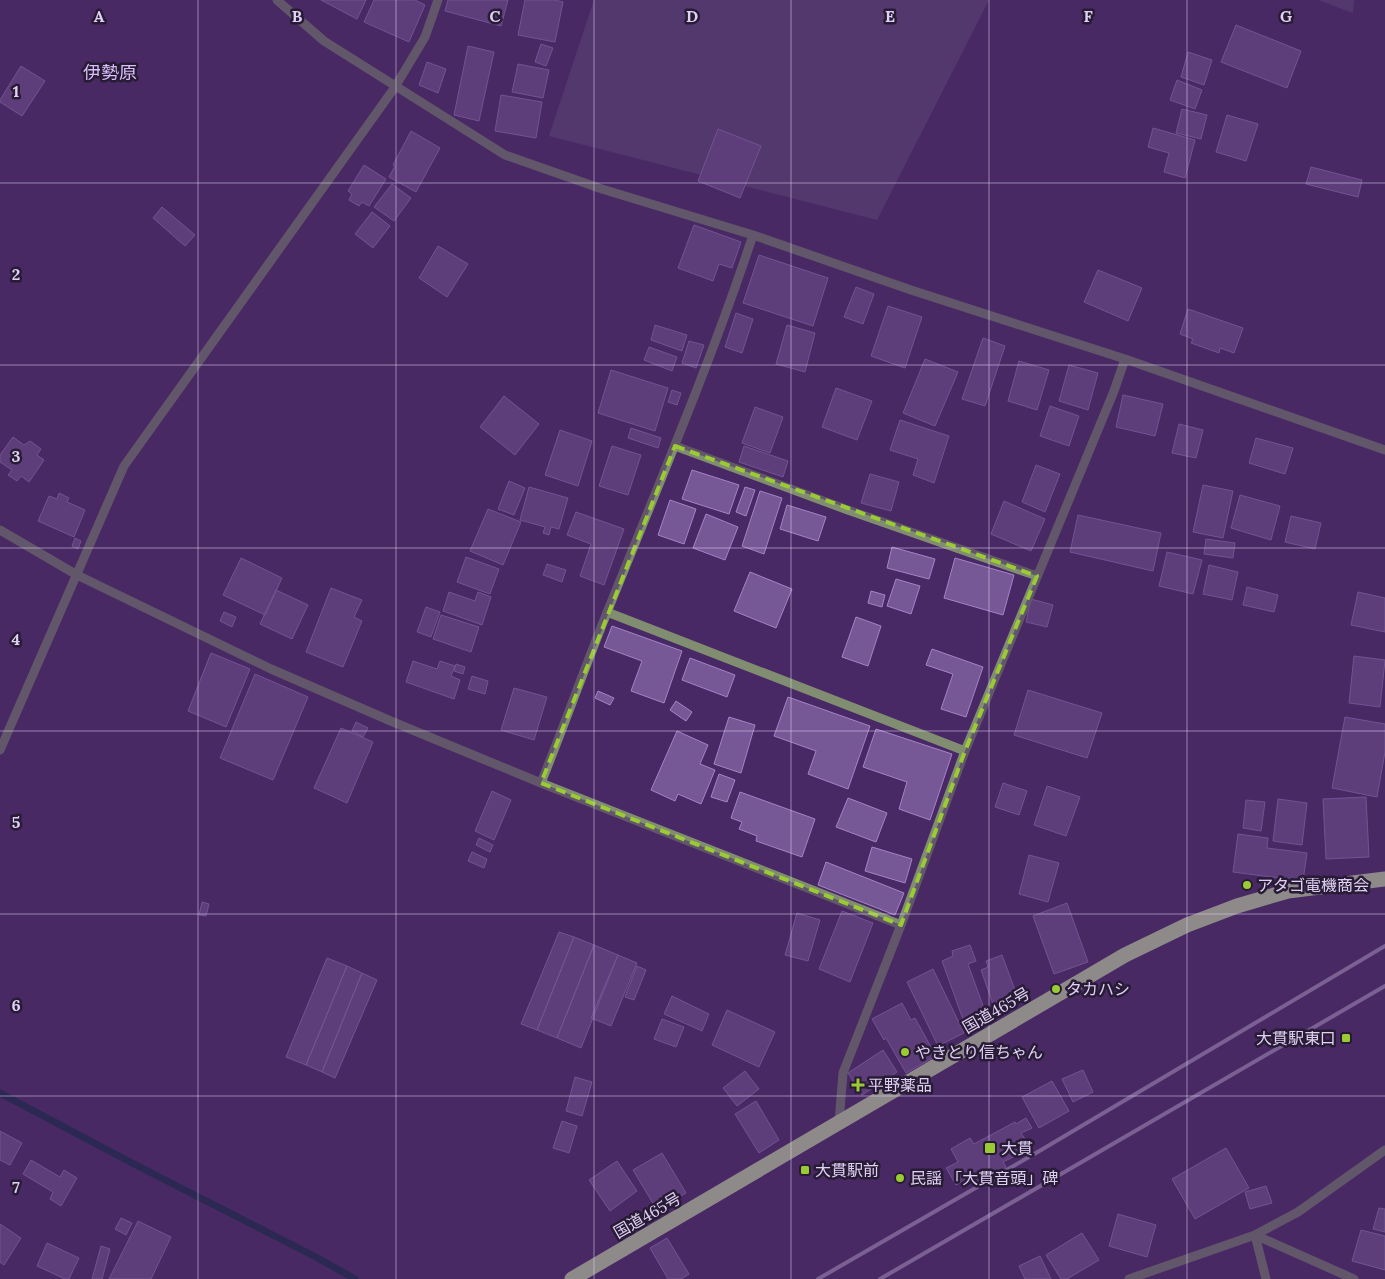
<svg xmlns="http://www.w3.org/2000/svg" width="1385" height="1279" viewBox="0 0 1385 1279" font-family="Lora,'Noto Sans JP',serif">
<rect width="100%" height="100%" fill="#482965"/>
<path fill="#5e4975" d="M594,0h395l-112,220 -328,-84z
M1318,0h36l-1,13z"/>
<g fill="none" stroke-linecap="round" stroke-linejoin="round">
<path stroke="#07263e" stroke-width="7" d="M0,1093l132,70 182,93 41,23"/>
</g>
<path fill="#775897" stroke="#a483c7" d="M321,0h45l-9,19z
M374,0h41l10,5 -16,37 -45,-20z
M448,0h60l-7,26 -56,-15z
M525,0h30l8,2 -8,40 -37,-7z
M1236,25l65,26 -14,37 -66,-26z
M541,44l12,4 -7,18 -11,-4z
M468,46l26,6 -15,69 -25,-6z
M1188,52l24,8 -8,25 -23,-8z
M427,62l19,7 -8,24 -19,-8z
M518,64l31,6 -6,28 -31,-6z
M21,66l24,15 -23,35 -22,-14v-2z
M1177,80l25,10 -7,19 -25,-9z
M501,95l41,7 -6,36 -41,-7z
M1182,109l25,6 -6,24 -25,-6z
M1227,115l31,9 -12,37 -30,-9z
M1153,128l42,12 -10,38 -21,-6 5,-19 -21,-6z
M718,129l43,17 -21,52 -42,-17z
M411,131l29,17 -24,44 -27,-15 6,-11 -2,-1z
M364,165l22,14 -17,27 -7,-4 -3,4 -10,-6 3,-6 -4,-3z
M1311,167l51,13 -4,17 -52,-13z
M392,184l19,14 -17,23 -20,-14z
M162,207l33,28 -10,11 -32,-28z
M372,212l18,14 -17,22 -18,-14z
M694,225l47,17 -9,26 -13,-4 -6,17 -35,-13z
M438,246l30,18 -21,33 -28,-19z
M759,255l69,23 -15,48 -70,-23z
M1098,270l44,18 -14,33 -44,-19z
M856,287l18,7 -11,30 -19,-7z
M888,306l34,11 -17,51 -34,-12z
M1188,309l55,19 -9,25 -14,-5 -1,5 -28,-10 2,-4 -13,-5z
M736,313l17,6 -11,34 -17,-6z
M655,325l32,10 -5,16 -31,-11z
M787,325l28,8 -10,39 -29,-8z
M983,338l22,8 -20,60 -23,-7z
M689,341l15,4 -8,23 -14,-5z
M649,347l28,10 -5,14 -28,-11z
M925,359l33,13 -23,54 -32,-13z
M1019,361l30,9 -12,40 -29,-9z
M1069,365l29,8 -10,37 -29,-9z
M611,370l57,18 -13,43 -57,-18z
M836,388l36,13 -15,39 -35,-13z
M672,390l9,3 -4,12 -9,-3z
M1123,395l40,9 -8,32 -39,-9z
M504,396l35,28 -24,31 -35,-28z
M1050,406l29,10 -10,30 -29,-10z
M755,407l28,10 -13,36 -28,-10z
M900,420l49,16 -15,47 -21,-8 5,-16 -28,-9z
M1179,424l24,6 -7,28 -24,-5z
M631,428l30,10 -3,10 -30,-10z
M560,430l32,11 -14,45 -33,-11z
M13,437l11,8 6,-4 11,8 -4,6 7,5 -15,22 -8,-6 -4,5 -9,-6 4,-5 -12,-8v-7z
M1256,438l37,10 -8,26 -36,-11z
M612,446l29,9 -13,40 -29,-9z
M744,446l44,15 -5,16 -44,-15z
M1036,465l24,9 -15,38 -23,-10z
M692,470l47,15 -10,29 -47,-15z
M870,474l29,8 -8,29 -30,-8z
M509,481l16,7 -11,27 -16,-6z
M1203,485l30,6 -10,47 -30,-6z
M529,487l39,11 -9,31 -8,-2 -2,8 -6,-2 2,-6 -25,-7z
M745,487l10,3 -9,26 -10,-4z
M760,491l22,7 -18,56 -22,-8z
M59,493l10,5 -2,4 18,8 -11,27 -36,-16 11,-25 8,3z
M1240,495l40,11 -9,34 -40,-12z
M670,500l26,9 -12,35 -26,-9z
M1004,501l41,18 -14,32 -40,-17z
M787,505l39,12 -8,24 -38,-12z
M488,509l33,13 -18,43 -33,-14z
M576,512l48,17 -20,56 -24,-9 11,-32 -24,-9z
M706,514l32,13 -13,33 -32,-12z
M1078,515l83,18 -8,38 -83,-19z
M1291,516l30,7 -6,26 -30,-7z
M75,538l6,3 -3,8 -6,-3z
M1206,539l29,4 -2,15 -29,-4z
M892,547l43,12 -6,20 -42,-11z
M1167,552l35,8 -9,34 -34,-8z
M466,557l33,12 -9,25 -33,-12z
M241,558l41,20 -17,37 -42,-20z
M955,558l59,17 -11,40 -59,-17z
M547,564l19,6 -4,12 -19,-7z
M1209,565l29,7 -6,28 -29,-6z
M750,572l42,17 -16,39 -42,-17z
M896,579l24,7 -9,28 -24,-8z
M1247,587l31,8 -4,17 -31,-7z
M331,588l31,12 -8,17 8,4 -19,46 -37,-15z
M276,590l32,15 -16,34 -32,-15z
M871,591l14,4 -3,12 -14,-4z
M449,592l26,9 3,-9 13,5 -9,28 -39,-14z
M1358,592l27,6v34l-34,-7z
M1031,599l22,6 -6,22 -21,-5z
M426,607l14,5 -9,25 -14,-5z
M224,612l12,5 -4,10 -12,-6z
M441,615l38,12 -8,25 -38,-13z
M856,617l25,9 -13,40 -26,-9z
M612,626l70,25 -18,52 -33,-12 11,-30 -38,-14z
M932,649l51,18 -17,50 -25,-8 12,-35 -27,-9z
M211,653l39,16 -24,58 -38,-16z
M1354,656l31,4 -5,47 -31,-4z
M690,658l45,17 -8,22 -45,-17z
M413,661l24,8 3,-8 15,5 -4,10 9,4 -6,19 -48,-17z
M456,664l9,3 -2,7 -9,-3z
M255,674l53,23 -35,83 -53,-22z
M472,676l16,5 -3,13 -17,-5z
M514,688l33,9 -13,43 -33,-10z
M1028,690l74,23 -15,45 -73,-23z
M598,691l16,7 -4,7 -15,-7z
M788,697l82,29 -22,63 -40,-15 8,-23 -42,-15z
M676,701l16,11 -6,9 -16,-11z
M729,717l26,8 -14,48 -27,-9z
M1345,717l40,7v28l-8,45 -45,-9z
M356,722l12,6 -5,9 -11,-6z
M341,728l32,14 -26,61 -33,-15z
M876,729l76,25 -22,66 -31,-11 8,-27 -44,-15z
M677,731l31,14 -8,19 15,6 -14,34 -23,-10 -3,7 -24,-11z
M719,774l16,6 -8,22 -16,-5z
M1003,783l24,8 -8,24 -24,-8z
M1047,786l33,11 -14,39 -32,-11z
M492,791l19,9 -17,40 -19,-9z
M740,792l75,27 -13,38 -46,-16 1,-5 -18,-7 3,-7 -11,-4z
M1366,797l3,60 -43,2 -3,-60z
M848,798l39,15 -11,29 -40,-15z
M1278,799l29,4 -5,42 -29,-4z
M1246,800l19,2 -4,29 -18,-3z
M1238,834l30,4 -1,10 40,5 -4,28 -70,-9z
M479,838l14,7 -3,7 -14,-7z
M872,847l40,12 -7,24 -40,-12z
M472,852l15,7 -3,9 -16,-7z
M1029,855l30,8 -11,39 -29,-8z
M826,862l78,31 -9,22 -77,-30z
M202,902l7,2 -3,12 -7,-1z
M1067,903l21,59 -34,12 -21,-58z
M842,911l31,12 -23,59 -31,-13z
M797,913l23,7 -12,41 -23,-6z
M559,932l15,5 -37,93 -16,-6z
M574,937l20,8 -37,93 -20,-8z
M594,945l24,10 -37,93 -24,-10z
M970,945l6,16 -8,3 18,50 -22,8 -22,-61 11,-5 -1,-5z
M618,955l19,8 -26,63 -20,-8z
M1002,955l17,46 -24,9 -14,-40 7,-3 -2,-6z
M327,958l20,8 -41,99 -20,-8z
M347,966l15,7 -40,99 -16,-7z
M637,966l9,4 -12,30 -9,-3z
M933,969l31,64 -26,13 -31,-64z
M362,973l15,7 -42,98 -13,-6z
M672,996l37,18 -7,17 -38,-17z
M902,1003l9,17 4,-2 21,38 -30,17 -20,-35 -2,2 -12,-21z
M727,1010l48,22 -16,35 -47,-22z
M662,1019l22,8 -8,20 -22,-8z
M883,1050l14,22 -35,23 -14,-22z
M1083,1070l10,22 -20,10 -11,-23z
M745,1071l14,18 -22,17 -14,-18z
M575,1077l17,5 -10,34 -16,-5z
M1052,1081l17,30 -30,17 -17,-31z
M756,1101l23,39 -20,13 -24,-39z
M1026,1118l6,10 -11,5 4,6 -9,4 5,10 -18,9 3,5 -33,18 -4,-7 -13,7 -10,-17 12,-6 -7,-13 19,-11 4,6 41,-22 1,2z
M562,1121l15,5 -8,27 -16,-5z
M0,1131l22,12 -12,22 -10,-5z
M1226,1148l23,40 -54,31 -23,-40z
M662,1153l24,40 -29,17 -24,-40z
M31,1160l29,17 4,-7 13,8 -16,28 -11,-7 3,-7 -30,-18z
M617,1161l20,30 -27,20 -21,-31z
M1266,1186l6,17 -22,6 -5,-17z
M1379,1208l6,1v23l-12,-3z
M1118,1214l38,11 -9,32 -38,-11z
M121,1218l11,5 -6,12 -11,-6z
M138,1221l33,16 -20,42h-42z
M0,1224l21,14 -17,27 -4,-3z
M1361,1230l24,6v34l-33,-9z
M1082,1233l17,27 -32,19h-6l-15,-24z
M667,1238l22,36 -8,5h-13l-18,-31z
M47,1243l32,15 -10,21h-4l-28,-13z
M101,1246l9,3 -8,30h-10z
M1040,1256l11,23h-26l-6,-13z"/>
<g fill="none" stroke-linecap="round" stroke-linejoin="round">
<path stroke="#818d71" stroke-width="9" d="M277,0l47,41 181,114 97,34 151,46 158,55 214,69 260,91
M675,446l170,63 192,67
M0,530l77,45 194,94 122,53 148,61 360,142
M607,612l358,139
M0,750l124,-284 271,-379 30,-50 13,-37
M541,783c23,-57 44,-116 67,-173 50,-124 103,-248 145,-375
M839,1122l4,-49 58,-148 64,-174 149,-360 11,-32
M1255,1235l99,44
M1255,1235l11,44
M1129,1279l126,-44 43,-23 87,-62"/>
<path stroke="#e3ffb8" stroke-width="15" d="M572,1279l553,-324 62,-30 50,-19 51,-15 97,-12"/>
<path stroke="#b6a2cc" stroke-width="4" d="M818,1279l218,-126 349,-207
M880,1279l505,-293"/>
</g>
<path d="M0 0H1385V1279H0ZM675,446l362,130 -72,175 -64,174 -360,-142z" fill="#482965" fill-opacity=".55" fill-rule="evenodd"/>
<path fill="none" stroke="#9bcb33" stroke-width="4" stroke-dasharray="10 6" stroke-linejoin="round" d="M675,446l362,130 -72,175 -64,174 -360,-142z"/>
<path fill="none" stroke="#e0d0f3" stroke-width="1" stroke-opacity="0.55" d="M198,0v1279M396,0v1279M594,0v1279M791,0v1279M989,0v1279M1187,0v1279M0,183h1385M0,365h1385M0,548h1385M0,731h1385M0,914h1385M0,1096h1385"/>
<g fill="#9bcb33" stroke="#281b35" stroke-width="2">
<circle cx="1247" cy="885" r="5"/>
<circle cx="1056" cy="989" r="5"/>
<rect x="1341" y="1033" width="10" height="10" rx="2.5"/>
<circle cx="905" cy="1052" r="5"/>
<path d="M855.5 1077.5h5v5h5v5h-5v5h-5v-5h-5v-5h5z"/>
<rect x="984" y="1142" width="12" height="12" rx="2.5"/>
<rect x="800" y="1165" width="10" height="10" rx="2.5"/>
<circle cx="900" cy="1178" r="5"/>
</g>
<g text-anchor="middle" stroke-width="5" stroke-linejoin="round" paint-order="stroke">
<g font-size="16" fill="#e0d0f3" stroke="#281b35" text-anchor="start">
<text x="1257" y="891">アタゴ電機商会</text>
<text x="1066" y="995">タカハシ</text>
<text x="1336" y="1044" text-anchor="end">大貫駅東口</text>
<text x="915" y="1058">やきとり信ちゃん</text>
<text x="868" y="1091">平野薬品</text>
<text x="1001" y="1154">大貫</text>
<text x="815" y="1176">大貫駅前</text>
<text x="910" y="1184">民謡 「大貫音頭」碑</text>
</g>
<g font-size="16" fill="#e0d0f3" stroke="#281b35">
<text transform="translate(996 1010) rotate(-30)" y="6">国道465号</text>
<text transform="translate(647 1215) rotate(-30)" y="6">国道465号</text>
</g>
<g font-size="18" fill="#d8bef6" stroke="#281b35">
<text x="110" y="79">伊勢原</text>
</g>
</g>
<g font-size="16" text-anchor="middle" font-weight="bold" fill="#e0d0f3" stroke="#281b35" stroke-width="5" stroke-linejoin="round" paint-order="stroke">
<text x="99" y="22">A</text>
<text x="297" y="22">B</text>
<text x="495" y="22">C</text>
<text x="692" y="22">D</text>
<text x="890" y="22">E</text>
<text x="1088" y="22">F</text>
<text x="1286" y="22">G</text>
<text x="16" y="97">1</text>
<text x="16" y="280">2</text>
<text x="16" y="462">3</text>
<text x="16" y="645">4</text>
<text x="16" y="828">5</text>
<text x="16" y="1011">6</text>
<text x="16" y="1193">7</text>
</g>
</svg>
